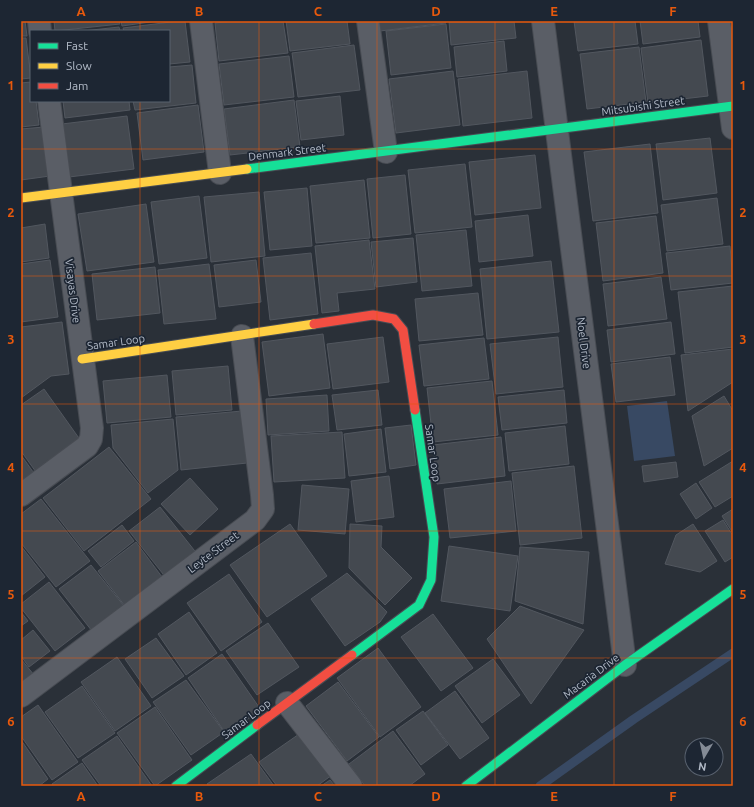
<svg xmlns="http://www.w3.org/2000/svg" width="754" height="807" viewBox="0 0 754 807" font-family="Ubuntu,sans-serif">
<rect width="100%" height="100%" fill="#2a3038"/>
<path fill="#384963" d="M667,401l8,55 -41,5 -7,-55z"/>
<g fill="none" stroke-linecap="round" stroke-linejoin="round">
<path stroke="#384963" stroke-width="9" d="M540,786l94,-67 99,-66"/>
</g>
<path fill="#444950" stroke="#52575f" d="M21,21h4l2,15h-6z
M54,21h65l1,3 -65,7z
M121,21h36l-35,5z
M179,21h6l5,41 -21,2v-33h-45l-1,-3z
M234,21h49l5,32 -69,8 -4,-38z
M286,21h61l3,23 -60,7z
M379,21h67v2l-66,8z
M449,21h65l2,17 -65,7z
M574,21h61l3,23 -60,7z
M640,21h58l2,16 -57,7z
M446,24l5,44 -60,7 -5,-44z
M119,27l1,4h-37z
M21,38h5l5,40 -10,1z
M701,40l7,56 -60,7 -7,-55z
M504,41l3,30 -50,6 -3,-30z
M354,45l6,45 -62,7 -6,-44z
M639,47l7,55 -59,7 -7,-55z
M289,56l5,41 -70,8 -5,-41z
M192,65l4,38 -61,7 -2,-9h36v-34z
M453,71l7,54 -64,8 -7,-54z
M527,71l5,47 -69,8 -5,-47z
M31,82v19h5l3,24 -18,2v-44z
M340,96l4,39 -43,5 -5,-39z
M294,100l6,47 -70,8 -6,-46z
M63,101h66l1,9 -65,8z
M198,105l6,47 -61,8 -6,-47z
M127,116l7,53 -65,8 -7,-53z
M44,127l6,49 -29,4v-51z
M710,138l7,55 -54,7 -7,-56z
M650,144l8,69 -65,8 -9,-69z
M535,155l6,53 -66,7 -6,-53z
M465,164l7,63 -57,6 -7,-63z
M405,175l6,59 -38,4 -6,-59z
M364,180l6,58 -54,5 -6,-57z
M307,188l5,58 -42,4 -6,-58z
M259,192l6,64 -54,6 -7,-65z
M199,196l8,62 -48,6 -8,-62z
M717,198l6,46 -56,7 -6,-46z
M146,204l8,58 -67,9 -9,-57z
M528,215l5,41 -54,6 -4,-41z
M656,216l7,57 -60,8 -7,-58z
M45,224l4,34 -28,4v-34z
M466,230l6,56 -50,5 -6,-56z
M413,238l4,44 -41,5 -5,-45z
M369,240l6,49 -38,4 2,18 -17,2 -7,-67z
M730,246l3,37 -62,7 -5,-37z
M311,253l7,61 -48,6 -7,-62z
M50,260l8,57 -37,5v-58z
M256,260l5,42 -42,5 -5,-42z
M551,261l8,71 -72,7 -7,-70z
M209,264l7,55 -52,5 -6,-54z
M155,267l5,46 -63,7 -5,-46z
M661,277l6,42 -59,7 -5,-42z
M733,286v61l-48,6 -7,-61z
M478,293l5,42 -64,6 -4,-42z
M62,322l7,52 -18,2 -30,22v-71z
M671,322l4,32 -64,8 -4,-32z
M323,334l7,54 -61,8 -7,-54z
M383,337l6,45 -56,7 -6,-45z
M558,337l5,50 -67,7 -6,-50z
M484,338l5,41 -65,7 -5,-41z
M733,349v33l-45,29 -7,-56z
M670,357l5,38 -59,7 -5,-38z
M228,366l4,44 -56,5 -4,-44z
M167,375l4,42 -64,6 -4,-42z
M492,381l6,54 -65,7 -6,-54z
M44,389l37,52 -45,31 -15,-21v-46z
M378,390l4,35 -45,5 -5,-35z
M564,390l3,33 -65,7 -4,-33z
M327,395l2,36 -61,4 -2,-36z
M724,396l9,15v37l-29,18 -12,-50z
M242,411l5,52 -66,7 -5,-53z
M173,419l5,51 -30,23 -35,-45 -2,-23z
M411,425l5,40 -26,4 -5,-41z
M565,426l4,38 -60,7 -4,-38z
M381,429l5,43 -37,4 -5,-42z
M342,432l3,46 -71,4 -3,-46z
M501,437l4,39 -68,8 -4,-39z
M109,447l42,52 -67,52 -41,-53z
M21,455l15,21 -15,10z
M733,461v35l-18,11 -16,-25z
M676,462l2,15 -34,5 -2,-16z
M574,466l8,72 -62,7 -8,-72z
M389,476l5,41 -38,5 -5,-41z
M190,478l28,31 -28,26 -29,-31z
M511,481l5,50 -66,7 -6,-49z
M696,483l16,25 -16,11 -16,-25z
M302,485l47,4 -4,45 -47,-4z
M41,499l49,62 -34,26 -35,-44v-29z
M160,507l38,48 -31,24 -38,-48z
M733,509v24l-11,-17z
M723,520l10,16v21l-8,5 -20,-31z
M290,524l37,52 -60,41 -37,-52z
M350,524l32,2 -1,21 31,31 -27,27 -36,-37z
M693,524l24,37 -17,11 -35,-8 11,-29z
M122,525l12,16 -33,26 -13,-16z
M136,542l29,39 -37,29 -30,-39z
M21,546l24,31 -24,19z
M449,546l69,10 -8,55 -69,-10z
M520,547l69,5 -6,72 -68,-23z
M91,565l33,41 -32,25 -33,-42z
M347,573l40,39 -7,10 -35,24 -34,-47z
M229,574l33,48 -41,29 -34,-48z
M49,582l36,46 -30,23 -34,-43v-4z
M520,606l64,24 -53,74 -44,-65z
M21,612l7,9 -7,5z
M189,612l28,41 -31,22 -28,-41z
M433,614l40,54 -32,23 -40,-54z
M268,623l31,44 -42,28 -31,-44z
M33,630l17,21 -21,16 -8,-11v-16z
M156,638l28,38 -32,22 -27,-39z
M378,648l43,59 -41,30 -43,-59z
M222,654l39,56 -35,24 -38,-56z
M117,657l34,49 -36,25 -34,-49z
M21,659l13,16 -13,10z
M493,659l27,36 -38,28 -27,-37z
M186,680l38,52 -33,23 -38,-53z
M338,682l41,55 -32,24 -41,-55z
M82,686l33,47 -37,25 -33,-46z
M455,691l34,47 -29,21 -35,-46z
M38,705l40,57 -26,18 -31,-44v-19z
M155,707l37,53 -37,26 -38,-53z
M423,711l25,34 -27,20 -25,-35z
M393,731l32,43 -16,12h-44l-16,-22z
M302,732l30,43 -15,11h-40l-18,-24z
M117,736l35,50h-51l-19,-26z
M21,740l27,39 -9,7h-18z
M251,754l23,32h-66l-1,-2z
M82,763l16,23h-45l-1,-2z
M330,780l5,6h-14z"/>
<g fill="none" stroke-linecap="round" stroke-linejoin="round">
<g stroke="#484c53" stroke-width="24">
<path id="street" d="M39,21l1,10
M201,21l19,152
M368,21l18,131
M543,21l82,644
M719,21l14,107
M21,495l66,-49 4,-7 1,-11 -43,-327
M21,696l234,-176 8,-11 -1,-14 -20,-159
M287,703l64,83"/>
</g>
<g stroke="#484c53" stroke-width="11">
<path id="fast" d="M247,169l486,-63
M352,655l67,-50 12,-25 3,-43 -19,-127
M176,786l81,-61
M466,786l159,-121 108,-76"/>
</g>
<g stroke="#484c53" stroke-width="11">
<path id="slow" d="M21,198l226,-29
M82,359l232,-35"/>
</g>
<g stroke="#484c53" stroke-width="11">
<path id="jam" d="M314,324l59,-9 21,4 9,11 12,80
M257,725l95,-70"/>
</g>
<use href="#street" stroke="#5a5e66" stroke-width="22"/>
<use href="#fast" stroke="#16e098" stroke-width="9"/>
<use href="#slow" stroke="#ffcf43" stroke-width="9"/>
<use href="#jam" stroke="#f24e42" stroke-width="9"/>
</g>
<path fill="none" stroke="#e8590c" stroke-width="1" stroke-opacity="0.55" d="M140,21v10M259,21v765M377,21v765M495,21v765M614,21v765M140,101v685M21,149h712M21,276h712M21,404h712M21,531h712M21,658h712"/>
<g text-anchor="middle" stroke-width="3.5" stroke-linejoin="round" paint-order="stroke">
<g font-size="11" fill="#b4bcc9" stroke="#1d2633">
<text transform="translate(643 106) rotate(-8)" y="4">Mitsubishi Street</text>
<text transform="translate(287 152) rotate(-7)" y="4">Denmark Street</text>
<text transform="translate(73 291) rotate(83)" y="4">Visayas Drive</text>
<text transform="translate(116 342) rotate(-8)" y="4">Samar Loop</text>
<text transform="translate(584 343) rotate(83)" y="4">Noel Drive</text>
<text transform="translate(433 453) rotate(82)" y="4">Samar Loop</text>
<text transform="translate(213 552) rotate(-37)" y="4">Leyte Street</text>
<text transform="translate(591 676) rotate(-37)" y="4">Macaria Drive</text>
<text transform="translate(246 719) rotate(-37)" y="4">Samar Loop</text>
</g>
</g>
<rect width="754" height="807" fill="none" stroke="#1d2633" stroke-width="44"/>
<rect x="30" y="30" width="140" height="72" fill="#1d2633" stroke="#59626f"/>
<rect x="38" y="43" width="20" height="6" fill="#16e098" stroke="#59626f"/>
<text x="66" y="50" font-size="12" fill="#b4bcc9">Fast</text>
<rect x="38" y="63" width="20" height="6" fill="#ffcf43" stroke="#59626f"/>
<text x="66" y="70" font-size="12" fill="#b4bcc9">Slow</text>
<rect x="38" y="83" width="20" height="6" fill="#f24e42" stroke="#59626f"/>
<text x="66" y="90" font-size="12" fill="#b4bcc9">Jam</text>
<g transform="translate(704 757) rotate(189)"><circle r="19" fill="#1d2633" stroke="#59626f"/>
<path d="M0-3L7 15L0 10L-7 15Z" fill="#848b96"/>
<text y="-6" font-size="11" font-weight="bold" text-anchor="middle" fill="#b4bcc9">N</text>
</g>
<rect x="22" y="22" width="710" height="763" fill="none" stroke="#e8590c" stroke-width="1.5"/>
<g font-size="13" text-anchor="middle" font-weight="bold" fill="#e8590c">
<text x="81" y="16">A</text>
<text x="199" y="16">B</text>
<text x="318" y="16">C</text>
<text x="436" y="16">D</text>
<text x="554" y="16">E</text>
<text x="673" y="16">F</text>
<text x="11" y="90">1</text>
<text x="743" y="90">1</text>
<text x="11" y="217">2</text>
<text x="743" y="217">2</text>
<text x="11" y="344">3</text>
<text x="743" y="344">3</text>
<text x="11" y="472">4</text>
<text x="743" y="472">4</text>
<text x="11" y="599">5</text>
<text x="743" y="599">5</text>
<text x="11" y="726">6</text>
<text x="743" y="726">6</text>
<text x="81" y="801">A</text>
<text x="199" y="801">B</text>
<text x="318" y="801">C</text>
<text x="436" y="801">D</text>
<text x="554" y="801">E</text>
<text x="673" y="801">F</text>
</g>
</svg>
